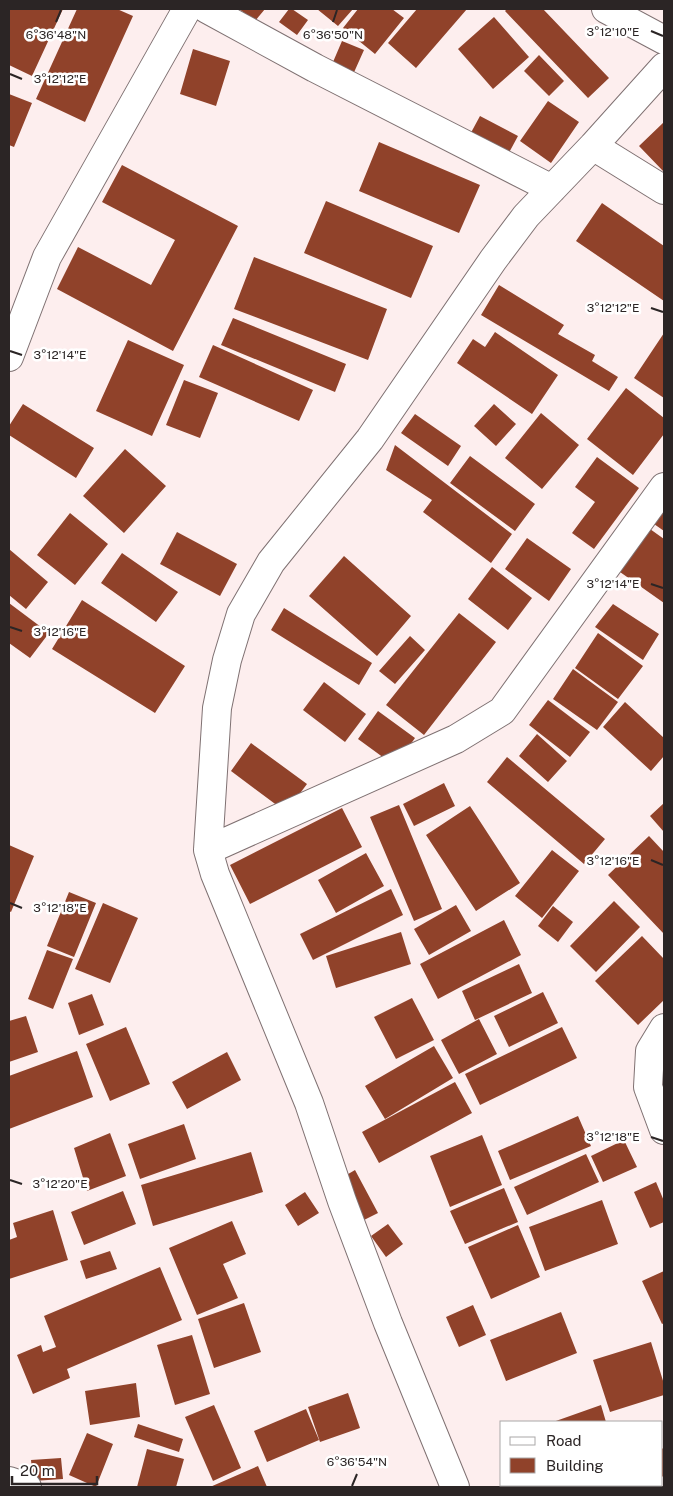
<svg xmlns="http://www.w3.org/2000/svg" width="673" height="1496" viewBox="0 0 673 1496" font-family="'Public Sans',sans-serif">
<rect width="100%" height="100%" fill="#fdeeee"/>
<path fill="#90422a" d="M9,9h54l-31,67 -23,-11z
M77,9h40l16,7 -48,106 -49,-23z
M239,9h26l-10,12z
M289,9h3l16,11 -11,15 -18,-13z
M317,9h36l-15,17z
M358,9h34l12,9 -29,36 -32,-26z
M417,9h50l-51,59 -28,-25z
M507,9h36l66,69 -21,20 -83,-87z
M494,17l35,40 -36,32 -35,-40z
M342,41l22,9 -13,29 -21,-10z
M193,49l37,12 -14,45 -36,-12z
M539,55l25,26 -15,15 -25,-25z
M9,94l23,9 -18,44 -5,-2z
M548,101l31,21 -28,41 -31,-22z
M480,116l38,20 -13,24 -38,-20z
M664,122v50l-25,-26z
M379,142l101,43 -21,48 -100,-42z
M122,165l116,61 -65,125 -116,-62 21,-42 73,38 24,-45 -73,-38z
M326,201l107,45 -22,52 -107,-45z
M602,203l62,43v55l-88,-60z
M254,257l133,52 -19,51 -134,-51z
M499,285l65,40 -6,9 37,21 -3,6 26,16 -9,14 -128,-76z
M233,318l113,46 -11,28 -114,-47z
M495,332l63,43 -26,39 -75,-51 16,-24 12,8z
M664,333v65l-30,-20z
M128,340l56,25 -32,71 -56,-25z
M213,345l100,45 -14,31 -100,-44z
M184,380l34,13 -18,45 -34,-13z
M626,388l38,30v16l-31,41 -46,-36z
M23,404l71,44 -18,30 -67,-43v-9z
M494,404l22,20 -20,22 -22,-20z
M541,413l38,32 -37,44 -37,-31z
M415,414l46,32 -13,20 -47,-33z
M395,445l117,89 -21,29 -68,-51 9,-12 -46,-30z
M125,449l41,37 -42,47 -41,-37z
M470,456l65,48 -20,27 -65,-48z
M597,457l42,31 -45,61 -22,-16 23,-31 -20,-15z
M664,509v22l-10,-7z
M70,513l38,31 -33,41 -38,-30z
M650,529l14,10v64l-44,-31z
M177,532l60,32 -17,32 -60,-32z
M527,538l44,31 -22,32 -44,-32z
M9,549l39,33 -22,27 -17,-14z
M122,553l56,39 -22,30 -55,-39z
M344,556l67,60 -34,40 -68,-60z
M492,567l40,31 -24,32 -40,-31z
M82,600l103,66 -30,47 -103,-64z
M9,603l40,30 -19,25 -21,-15z
M613,604l46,30 -16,26 -48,-33z
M284,608l88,55 -13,22 -88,-55z
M459,613l37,29 -72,93 -38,-30z
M598,633l45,33 -25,33 -43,-31z
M410,636l15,14 -30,34 -16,-13z
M573,669l45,33 -21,28 -44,-31z
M324,682l42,32 -21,28 -42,-32z
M548,700l42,32 -20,25 -41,-32z
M625,702l39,36v18l-13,15 -48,-44z
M378,711l37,27 -20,28 -37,-27z
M537,734l30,27 -19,21 -29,-26z
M251,743l56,41 -21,28 -55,-41z
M507,757l98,82 -21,25 -97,-82z
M444,783l11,23 -41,20 -11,-22z
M664,803v29l-14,-16z
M399,805l43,104 -28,12 -44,-104z
M470,806l50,77 -44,28 -50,-76z
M342,808l20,39 -112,57 -20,-39z
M649,836l15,16v82l-56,-59z
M9,845l25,11 -23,56 -2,-1z
M552,850l27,21 -37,47 -27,-22z
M366,853l18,33 -48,27 -18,-33z
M391,889l12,26 -90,45 -13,-26z
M69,892l27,11 -22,54 -27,-11z
M614,901l26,26 -44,45 -26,-26z
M103,903l35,15 -28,65 -35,-14z
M456,905l15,26 -42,24 -15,-26z
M553,906l20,16 -15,20 -20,-16z
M504,920l17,35 -83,44 -18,-35z
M401,932l10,32 -75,24 -10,-32z
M642,936l22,23v41l-26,25 -43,-44z
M47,950l26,9 -20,50 -25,-10z
M519,964l13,29 -57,27 -13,-29z
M543,992l15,31 -49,24 -15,-31z
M92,994l12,31 -25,10 -11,-32z
M412,998l22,42 -38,19 -22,-42z
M26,1016l12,36 -29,10v-41z
M479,1019l18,35 -38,20 -18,-34z
M126,1027l24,57 -40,17 -24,-57z
M562,1027l15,31 -97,47 -15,-31z
M434,1046l19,32 -68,41 -20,-33z
M77,1051l16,46 -84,32v-53z
M227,1052l14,28 -54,29 -15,-27z
M455,1082l17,31 -93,50 -17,-31z
M578,1116l13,30 -81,34 -12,-29z
M184,1124l12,35 -56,20 -12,-35z
M110,1133l16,43 -39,15 -13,-43z
M482,1135l20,50 -52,22 -20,-51z
M624,1140l13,27 -34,15 -12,-26z
M251,1152l12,40 -110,34 -12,-41z
M586,1154l13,28 -72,33 -13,-28z
M355,1170l23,43 -18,9 -22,-42z
M656,1182l8,19v21l-14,6 -16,-36z
M504,1188l14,34 -53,22 -15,-33z
M123,1191l13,33 -52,21 -13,-33z
M305,1192l14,21 -21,13 -13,-21z
M602,1200l16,44 -73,27 -16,-44z
M53,1210l15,50 -59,19v-39l8,-3 -4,-14z
M232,1221l14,33 -23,10 15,34 -41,17 -28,-67z
M388,1224l15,20 -17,13 -15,-21z
M518,1225l22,52 -49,22 -23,-52z
M110,1251l7,18 -31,10 -6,-18z
M160,1267l22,53 -115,49 3,9 -37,16 -16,-39 24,-10 2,7 13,-5 -12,-31z
M664,1271v52l-2,1 -20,-43z
M244,1303l17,49 -47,16 -16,-49z
M473,1305l13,30 -27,12 -13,-30z
M561,1312l16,41 -71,28 -16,-41z
M192,1335l18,59 -35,11 -18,-60z
M651,1342l13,42v11l-54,17 -17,-52z
M136,1383l4,34 -50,8 -5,-34z
M348,1393l12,35 -40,14 -12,-35z
M214,1405l27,63 -28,13 -28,-64z
M601,1405l5,17h-53z
M306,1409l13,31 -52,22 -13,-31z
M138,1424l45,15 -4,13 -45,-15z
M87,1433l26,11 -17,43 -27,-12z
M664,1447v28l-2,2v-28z
M147,1449l37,10 -8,28h-39z
M61,1458l2,21 -30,2 -2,-21z
M258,1466l9,21h-57z
M511,1485h39l1,2h-39z
M577,1485h51v1l-51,1z"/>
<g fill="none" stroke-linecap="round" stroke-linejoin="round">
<g stroke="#7f7172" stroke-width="30">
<path id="minor" d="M207,9l108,59 237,121
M606,9l58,31
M593,146l71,44
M9,357l38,-100 140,-248
M208,850l248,-111 46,-28 162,-224
M664,1028l-14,23 -2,36 16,43
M9,1481l18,6
M455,1487l-67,-164 -46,-122 -33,-98 -94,-229 -7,-24 9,-142 10,-48 14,-46 30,-52 99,-123 123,-179 33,-44 67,-70 71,-79"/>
</g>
<use href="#minor" stroke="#fff" stroke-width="28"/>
</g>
<path fill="none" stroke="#2b2525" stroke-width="2" d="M56,22l5,-12M333,22l4,-12M651,31l12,5M10,74l12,5M651,308l12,4M10,351l12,4M651,584l12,4M10,627l12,4M651,860l12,5M10,903l12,5M651,1137l12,4M10,1180l12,4M352,1486l5,-12"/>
<g font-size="12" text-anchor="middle" fill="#2b2525" stroke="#fff" stroke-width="5" stroke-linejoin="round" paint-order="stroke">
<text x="613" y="36">3°12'10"E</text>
<text x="56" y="39">6°36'48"N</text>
<text x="333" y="39">6°36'50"N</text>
<text x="60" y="83">3°12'12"E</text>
<text x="613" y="312">3°12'12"E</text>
<text x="60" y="359">3°12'14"E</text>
<text x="613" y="588">3°12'14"E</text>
<text x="60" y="636">3°12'16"E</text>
<text x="613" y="865">3°12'16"E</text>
<text x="60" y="912">3°12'18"E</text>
<text x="613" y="1141">3°12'18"E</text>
<text x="60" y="1188">3°12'20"E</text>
<text x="357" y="1466">6°36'54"N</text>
</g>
<rect width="673" height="1496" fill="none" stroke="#2b2525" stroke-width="20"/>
<rect x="500" y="1421" width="162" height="65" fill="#ffffff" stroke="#aaa8a8"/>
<rect x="510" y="1437" width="25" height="8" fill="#ffffff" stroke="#aaa8a8"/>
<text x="546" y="1446" font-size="15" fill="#2b2525">Road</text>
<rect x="510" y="1458" width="25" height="15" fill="#90422a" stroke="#aaa8a8"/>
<text x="546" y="1471" font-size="15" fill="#2b2525">Building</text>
<path d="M12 1476v8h85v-8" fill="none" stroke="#2b2525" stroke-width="2.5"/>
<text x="20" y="1476" font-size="15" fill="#2b2525" stroke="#ffffff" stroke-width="4" paint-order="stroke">20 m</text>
</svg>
